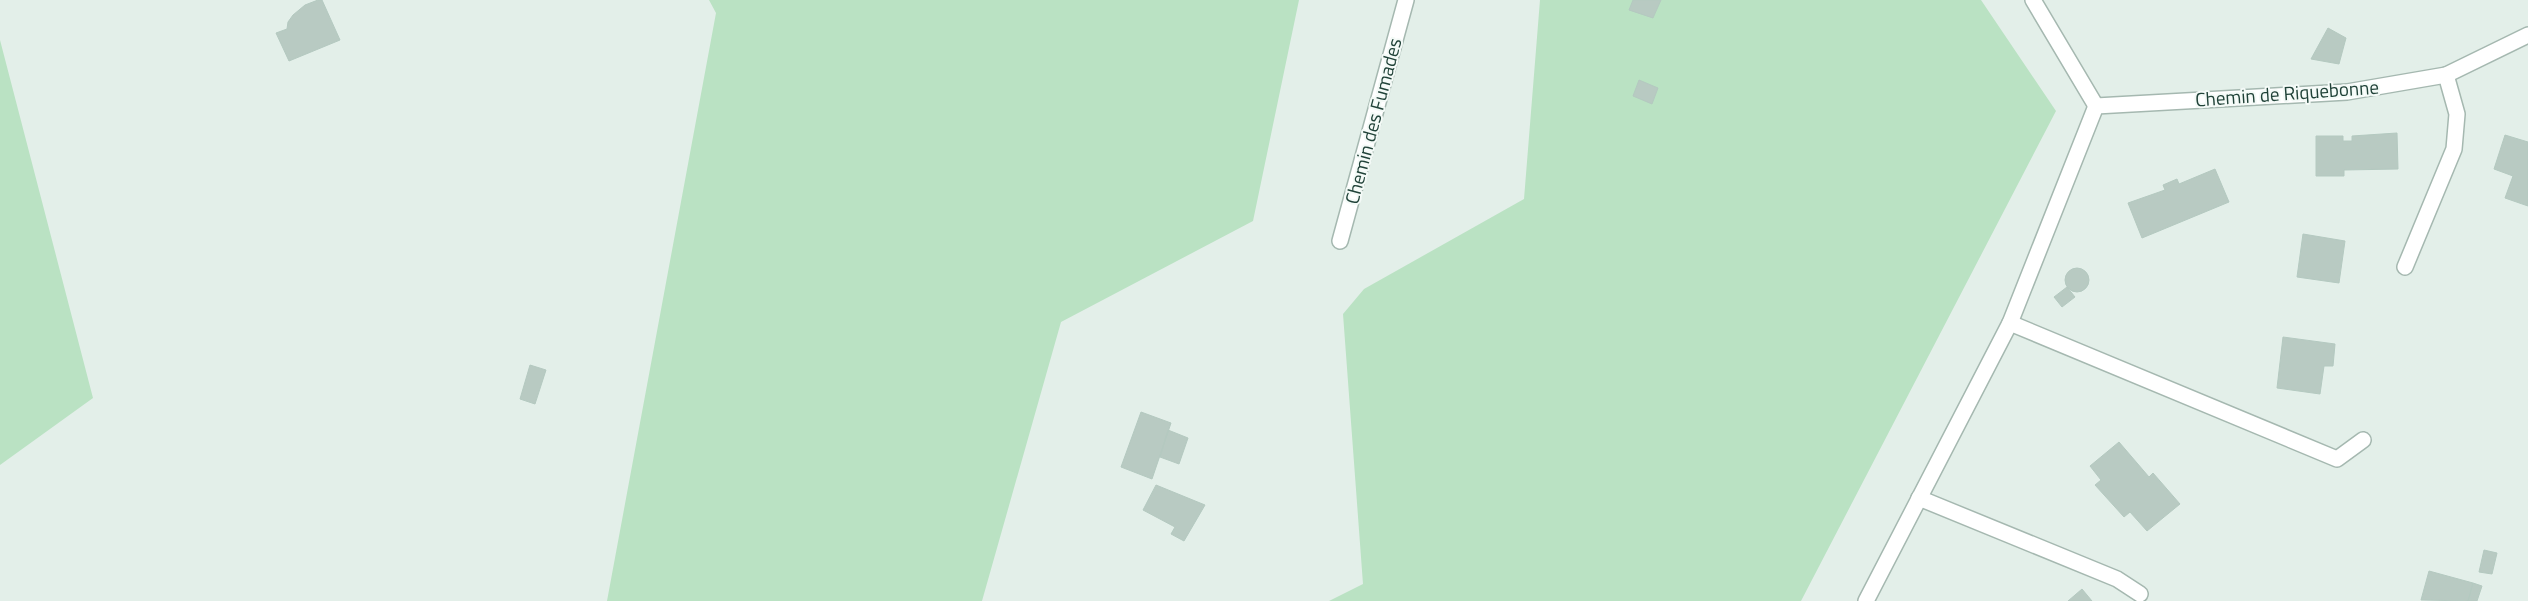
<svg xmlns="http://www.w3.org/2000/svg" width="2528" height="601" viewBox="0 0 2528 601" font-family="'Titillium Web',sans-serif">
<rect width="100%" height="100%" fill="#e3efe9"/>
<path fill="#bae2c3" d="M709,0h590l-46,221 -192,101 -79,279h-375l109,-588z
M1540,0h441l75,111 -255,490h-472l34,-17 -20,-270 21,-25 160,-90z
M0,40l93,358 -93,67z"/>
<path fill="#b8cac2" stroke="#b4c9c0" d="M318,0h4l18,40 -51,21 -13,-28 11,-4 1,-7 5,-7 12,-10z
M1633,0h28l-8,18 -24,-8z
M2328,28l18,10 -7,26 -28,-5z
M1639,80l19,8 -6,16 -19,-8z
M2397,133l1,36 -54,1v6h-28v-40h27v5h9v-5z
M2505,135l23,7v64l-23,-8 8,-22 -19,-7z
M2215,169l14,33 -87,36 -14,-35 37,-13 -2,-5 14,-6 2,5z
M2303,234l42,7 -6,42 -42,-6z
M2065 280a12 12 0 1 1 24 0a12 12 0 1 1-24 0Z
M2067,287l8,10 -13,10 -8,-10z
M2283,337l52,7 -2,22h-9l-4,28 -43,-6z
M530,365l16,5 -11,34 -15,-5z
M1141,412l30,11 -19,56 -31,-12z
M1168,430l20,8 -9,26 -19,-7z
M2119,442l30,35 4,-4 27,31 -33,27 -17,-19 -6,5 -29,-32 6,-5 -11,-14z
M1156,485l49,20 -21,36 -13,-7 4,-7 -32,-17z
M2484,550l13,3 -5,21 -13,-2z
M2429,571l44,12 -5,18 -47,-1z
M2473,583l9,3 -5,15h-9z
M2082,589l10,12h-24z"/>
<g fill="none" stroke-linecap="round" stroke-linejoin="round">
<g stroke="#a5b8b0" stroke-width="18">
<path id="lane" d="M2033,0l63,106
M2405,267l49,-118 3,-35 -11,-39
M2010,323l327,136 26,-19
M1919,498l198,81 23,15"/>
</g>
<g stroke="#a5b8b0" stroke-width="18">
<path id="street" d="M1340,241l66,-241
M1866,601l144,-278 86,-217 251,-14 99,-17 82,-40"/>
</g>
<use href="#lane" stroke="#fff" stroke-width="15"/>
<use href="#street" stroke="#fff" stroke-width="15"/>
</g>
<g text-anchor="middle" stroke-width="4" stroke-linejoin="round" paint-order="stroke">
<g font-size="19" fill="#204238" stroke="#f4faf7">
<text transform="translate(2287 93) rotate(-4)" y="7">Chemin de Riquebonne</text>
<text transform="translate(1373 121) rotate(-75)" y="7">Chemin des Fumades</text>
</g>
</g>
</svg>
